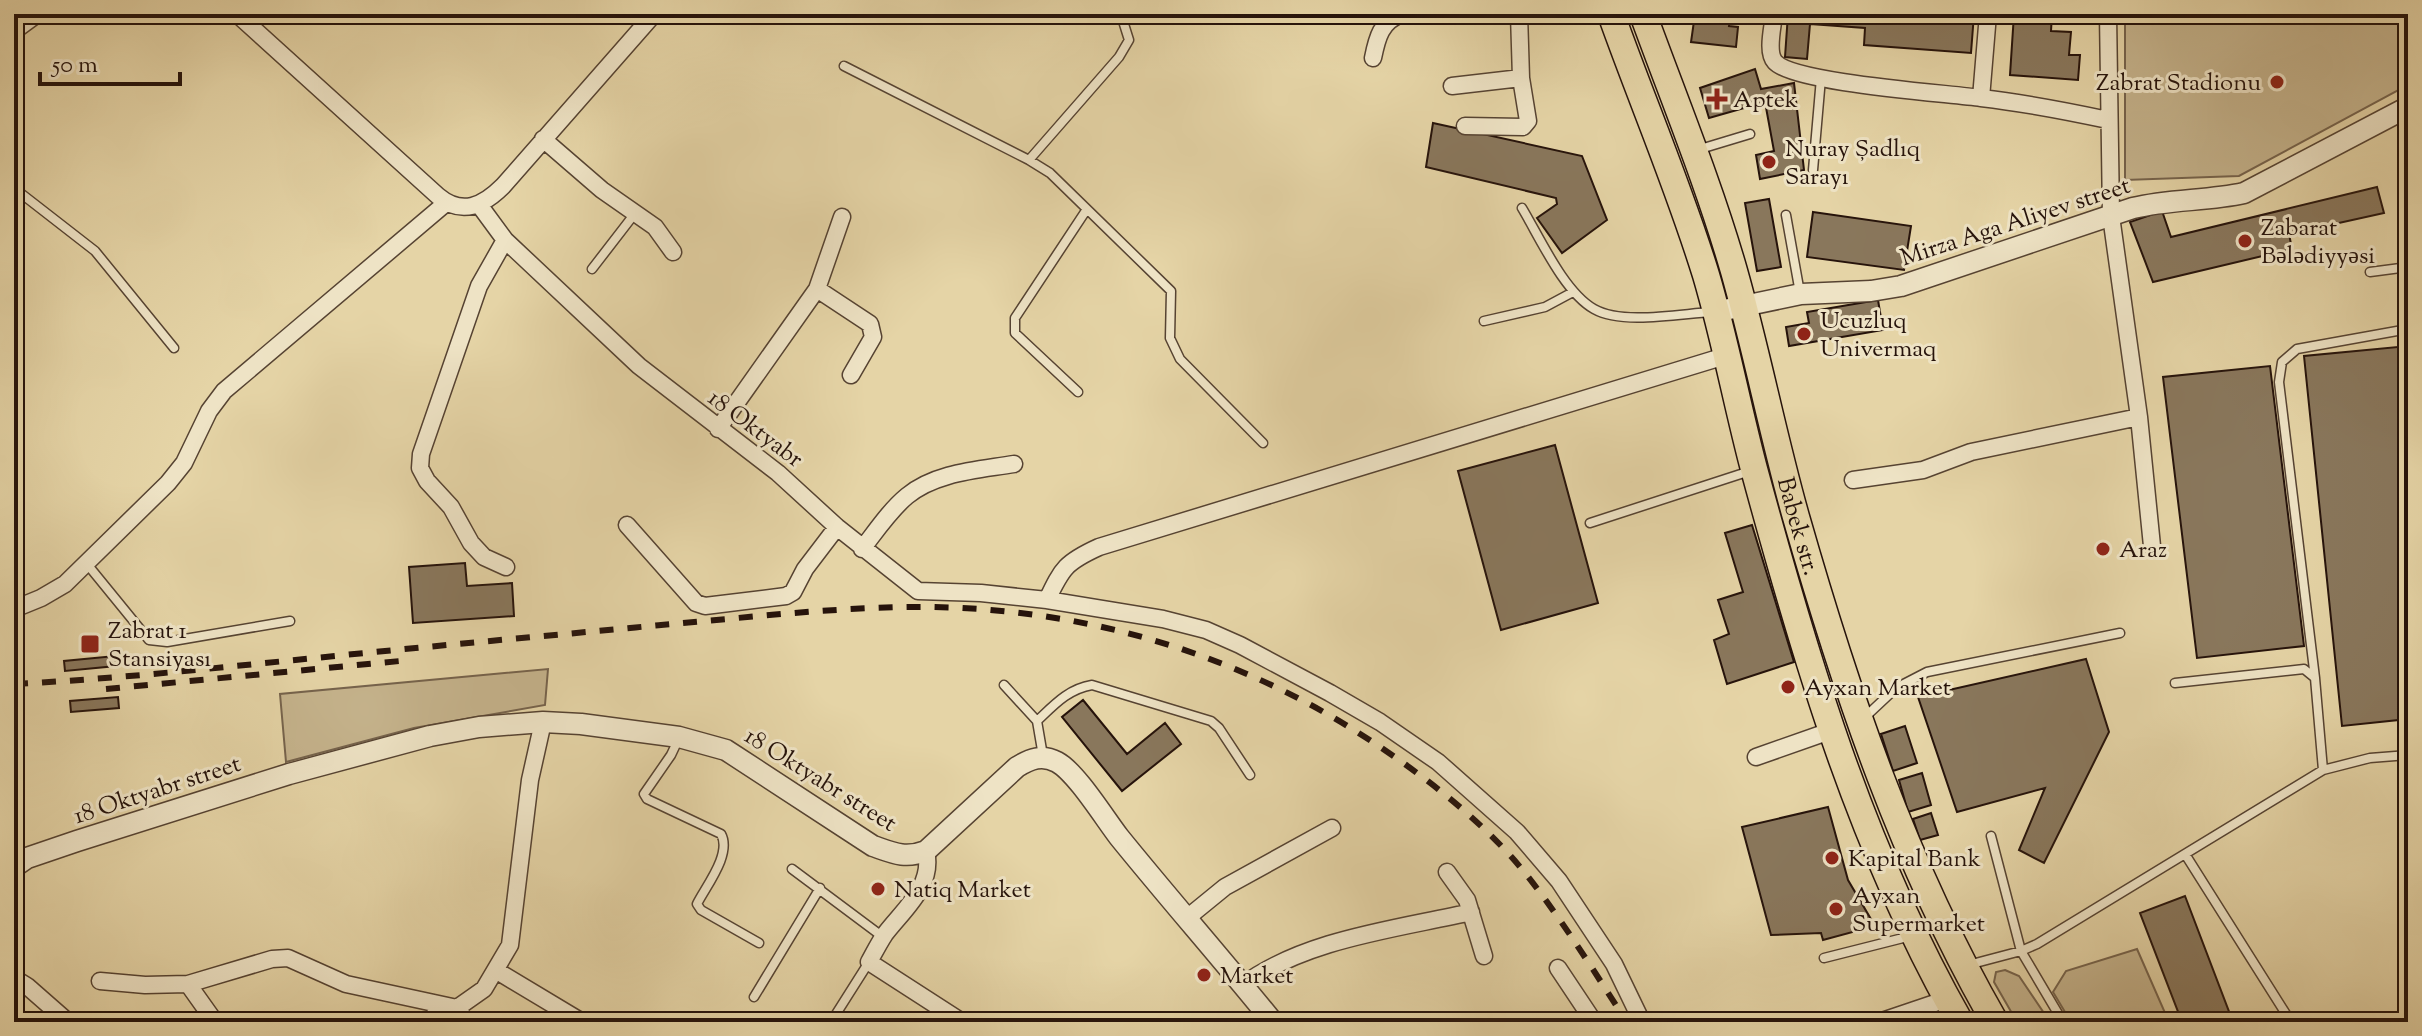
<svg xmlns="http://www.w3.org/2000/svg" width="2422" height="1036" viewBox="0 0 2422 1036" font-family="'Sorts Mill Goudy',serif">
<rect width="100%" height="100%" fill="#e5d4a6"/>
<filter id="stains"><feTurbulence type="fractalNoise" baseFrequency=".0025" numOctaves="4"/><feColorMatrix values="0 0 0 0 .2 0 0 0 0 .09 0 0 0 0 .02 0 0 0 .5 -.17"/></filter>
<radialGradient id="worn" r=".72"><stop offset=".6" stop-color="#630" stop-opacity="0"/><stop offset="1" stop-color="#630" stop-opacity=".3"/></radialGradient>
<path fill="#c5b38c" stroke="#76634c" stroke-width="2" d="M2125,14h283v71l-169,91 -114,4z
M548,669l-3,36 -131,23 -128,34 -6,-68z
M2137,949l32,73h-98l-18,-30 13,-21z
M2005,970l14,6 31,46h-33l-23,-40 2,-10z"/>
<path fill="#89775c" stroke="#26130b" stroke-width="2" d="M1695,14h36l-2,12 9,1 -2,20 -45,-5z
M1788,14h186l-3,39 -107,-8 1,-17 -55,-4 -3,35 -22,-2z
M2014,14h38l-1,17 20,1 -2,23h11l-2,25 -68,-5z
M1755,69l6,20 33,-6 10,87 -44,9 -4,-24 18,-4 -9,-49 -56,16 -9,-30z
M1433,123l149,33 25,64 -45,33 -25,-35 20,-14 -1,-6 -130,-31z
M2377,187l7,26 -95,21 3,15 -139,33 -23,-60 32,-11 9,26z
M1769,199l12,68 -24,4 -12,-68z
M1813,212l98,14 -7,44 -97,-13z
M1878,300l5,30 -94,16 -3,-19 23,-4 -2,-11z
M2408,346v373l-66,7 -38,-370z
M2270,366l34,280 -107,12 -34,-281z
M1555,445l43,158 -97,27 -43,-159z
M1752,525l42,137 -67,22 -13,-44 15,-6 -11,-34 25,-8 -18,-59z
M465,563l2,23 45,-3 2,33 -101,7 -4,-56z
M115,656l1,10 -51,5 -1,-10z
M2086,659l23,73 -65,131 -25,-13 26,-62 -88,24 -39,-115z
M118,697l1,11 -48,4 -1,-11z
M1083,700l44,54 38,-31 16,21 -59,47 -60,-74z
M1905,726l12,37 -24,8 -12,-37z
M1922,773l9,32 -23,7 -9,-32z
M1828,807l20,73 27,46 -52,14 -2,-7 -50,2 -29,-108z
M1931,813l7,22 -18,5 -7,-21z
M2185,896l48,126h-51l-42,-109z"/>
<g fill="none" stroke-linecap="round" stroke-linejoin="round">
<g stroke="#564332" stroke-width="11">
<path id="service" d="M14,36l30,-22
M844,66l185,94 21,13 121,118 -1,47 10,21 83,84
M2397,114l11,22
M1697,150l53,-16
M1029,160l90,-103 10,-17 -6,-19 -13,-7
M1813,170l8,-92
M14,188l81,63 79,97
M1522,208c18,30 42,84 72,101 28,16 85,5 117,3
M1786,215l14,78
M592,269l44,-57
M2370,272l38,-5
M1484,321l61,-14 28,-15
M1078,392l-63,-59v-15l72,-109
M1590,523l160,-52
M87,564l62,76 18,2 123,-21
M2315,678l-36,-296 3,-20 15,-13 111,-20
M2175,683l129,-14 11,9 8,92
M1004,685l33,36
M1864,718l32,-30 31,-16 193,-39
M679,738l-8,17 -27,39 3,5 74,35c11,20 -15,52 -24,70l4,6 58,33
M1043,756l-6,-35c17,-16 31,-32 55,-36l119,36 8,7 31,47
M1991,836l30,115 42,71
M2185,854l106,168
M792,869l91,68
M1824,958l87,-22
M1968,965l53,-14 16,-7 286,-174 47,-12 38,-3
M754,997l66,-109
M831,1022l38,-60"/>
</g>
<g stroke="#564332" stroke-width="19">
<path id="minor" d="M237,14l201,182c24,20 45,10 65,-10l151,-172
M1774,14c-1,13 -8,38 1,48 19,21 170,31 206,36 43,5 85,13 127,22
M2108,14l3,202 28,201 13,129
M1373,58c4,-20 8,-37 29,-44
M1452,86l69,-8
M1981,98l7,-84
M1465,126l58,1 5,-6 -7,-43 -2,-64
M543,139l59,51 53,37 18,25
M480,206l25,34 134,126 139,107 59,54 81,64 63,2 66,7 116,19 43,11 34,15 90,48 50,29 58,40 79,70 42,49 55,83 28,58
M505,240l-26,46 -58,168 -1,14 7,13 24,26 20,36 13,14 22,10
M817,289l53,35 3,13 -22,38
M718,429l99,-140 25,-72
M1853,480l70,-10 48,-18 168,-35
M627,525l69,78 9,3 81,-10 7,-4 12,-23 32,-42
M862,549c14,-18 28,-39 45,-53 29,-24 72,-26 107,-32
M1047,600c15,-32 19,-38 52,-53l626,-191
M14,609l27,-11 24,-14 103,-101 16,-20 25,-52 15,-20 222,-188
M1756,757l74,-26
M926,851c8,35 -22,58 -41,83 -6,9 -11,19 -16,28l93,60
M1447,872l20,28 17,56
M1187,918l38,-31 107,-59
M1558,968l36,54
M497,971l85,51
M14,978l13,8 41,36
M100,981l45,4 43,-1 84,-25 16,-1 58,26 111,24 27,-19 26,-44 20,-165 13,-58
M188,984l27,38
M1243,985c62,-46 154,-56 228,-73
M457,1008l10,14
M429,1022l12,-16
M1879,1022l68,-23"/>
</g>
<g stroke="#564332" stroke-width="23">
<path id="tertiary" d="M1715,312l86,-18 70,-3 30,-5 232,-78c37,-9 75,-7 111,-15l164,-86
M14,867l13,-9 50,-17 212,-67 141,-38 49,-9 64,-5 38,2 98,13 47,13 147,96c20,7 32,13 53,5l91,-84c13,-8 25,-13 40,-5 19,10 48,57 62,75 51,63 104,123 154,185"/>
</g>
<g stroke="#26130b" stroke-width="29">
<g id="primary">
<path d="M1611,14c31,87 68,173 95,261 19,64 31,130 48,194 52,192 107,379 206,553"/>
<path id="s1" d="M1643,14c31,85 66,170 91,257 23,81 39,165 62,246 50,175 108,347 199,505"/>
</g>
</g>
<use href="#service" stroke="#eee3c5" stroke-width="8"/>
<use href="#minor" stroke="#eee3c5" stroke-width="16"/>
<use href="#tertiary" stroke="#eee3c5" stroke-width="20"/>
<use href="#primary" stroke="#e5d4a6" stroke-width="26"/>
<path stroke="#26130b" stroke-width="6" stroke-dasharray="14 14" stroke-linecap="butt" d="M14,684c101,-5 201,-16 301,-26 116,-12 231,-22 346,-33 82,-7 166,-17 248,-18 156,-2 308,39 440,120 60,37 127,87 172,141 39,48 72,102 106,154
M106,689l294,-28"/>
</g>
<g fill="#8f2418" stroke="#eee3c5" stroke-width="3">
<circle cx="2277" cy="82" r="8"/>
<path d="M1713 87h8v8h8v8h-8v8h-8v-8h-8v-8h8z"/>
<circle cx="1769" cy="162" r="8"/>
<circle cx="2245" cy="241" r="8"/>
<circle cx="1804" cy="334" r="8"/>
<circle cx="2103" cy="549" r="8"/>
<rect x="80" y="634" width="20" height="20" rx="4"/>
<circle cx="1788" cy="687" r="8"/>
<circle cx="1832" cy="858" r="8"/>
<circle cx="878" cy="889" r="8"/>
<circle cx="1836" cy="909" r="8"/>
<circle cx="1204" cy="975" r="8"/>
</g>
<g text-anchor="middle" stroke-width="6" stroke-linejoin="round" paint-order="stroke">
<g font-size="24" fill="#26130b" stroke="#eee3c5" text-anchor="start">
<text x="2261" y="90" text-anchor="end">Zabrat Stadionu</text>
<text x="1733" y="107">Aptek</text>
<text x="1785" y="156">Nuray Şadlıq<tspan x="1785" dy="28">Sarayı</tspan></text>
<text x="2261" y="235">Zabarat<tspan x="2261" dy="28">Bələdiyyəsi</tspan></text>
<text x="1820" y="328">Ucuzluq<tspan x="1820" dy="28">Univermaq</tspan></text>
<text x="2119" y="557">Araz</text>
<text x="108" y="638">Zabrat 1<tspan x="108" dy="28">Stansiyası</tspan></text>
<text x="1804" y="695">Ayxan Market</text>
<text x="1848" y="866">Kapital Bank</text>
<text x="894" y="897">Natiq Market</text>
<text x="1852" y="903">Ayxan<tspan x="1852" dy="28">Supermarket</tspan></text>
<text x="1220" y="983">Market</text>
</g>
<g font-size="24" fill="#26130b" stroke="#eee3c5">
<text transform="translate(2015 221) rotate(-18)" y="8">Mirza Aga Aliyev street</text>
<text transform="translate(756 428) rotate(37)" y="8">18 Oktyabr</text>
<text dy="8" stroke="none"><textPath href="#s1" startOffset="536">Babek str.</textPath></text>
<text transform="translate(821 779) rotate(32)" y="8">18 Oktyabr street</text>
<text transform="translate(157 789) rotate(-18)" y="8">18 Oktyabr street</text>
</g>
</g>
<rect width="2422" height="1036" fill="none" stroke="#e5d4a6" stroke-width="48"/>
<rect x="16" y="16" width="2390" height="1004" fill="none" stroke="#26130b" stroke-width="4"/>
<rect x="24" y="24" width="2374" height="988" fill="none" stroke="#26130b" stroke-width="2"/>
<path d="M40 72v12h140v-12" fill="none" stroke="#26130b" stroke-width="4"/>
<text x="52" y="72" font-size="24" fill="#26130b" stroke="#eee3c5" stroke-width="6" paint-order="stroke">50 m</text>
<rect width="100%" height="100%" filter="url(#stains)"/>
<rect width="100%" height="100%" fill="url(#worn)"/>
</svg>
